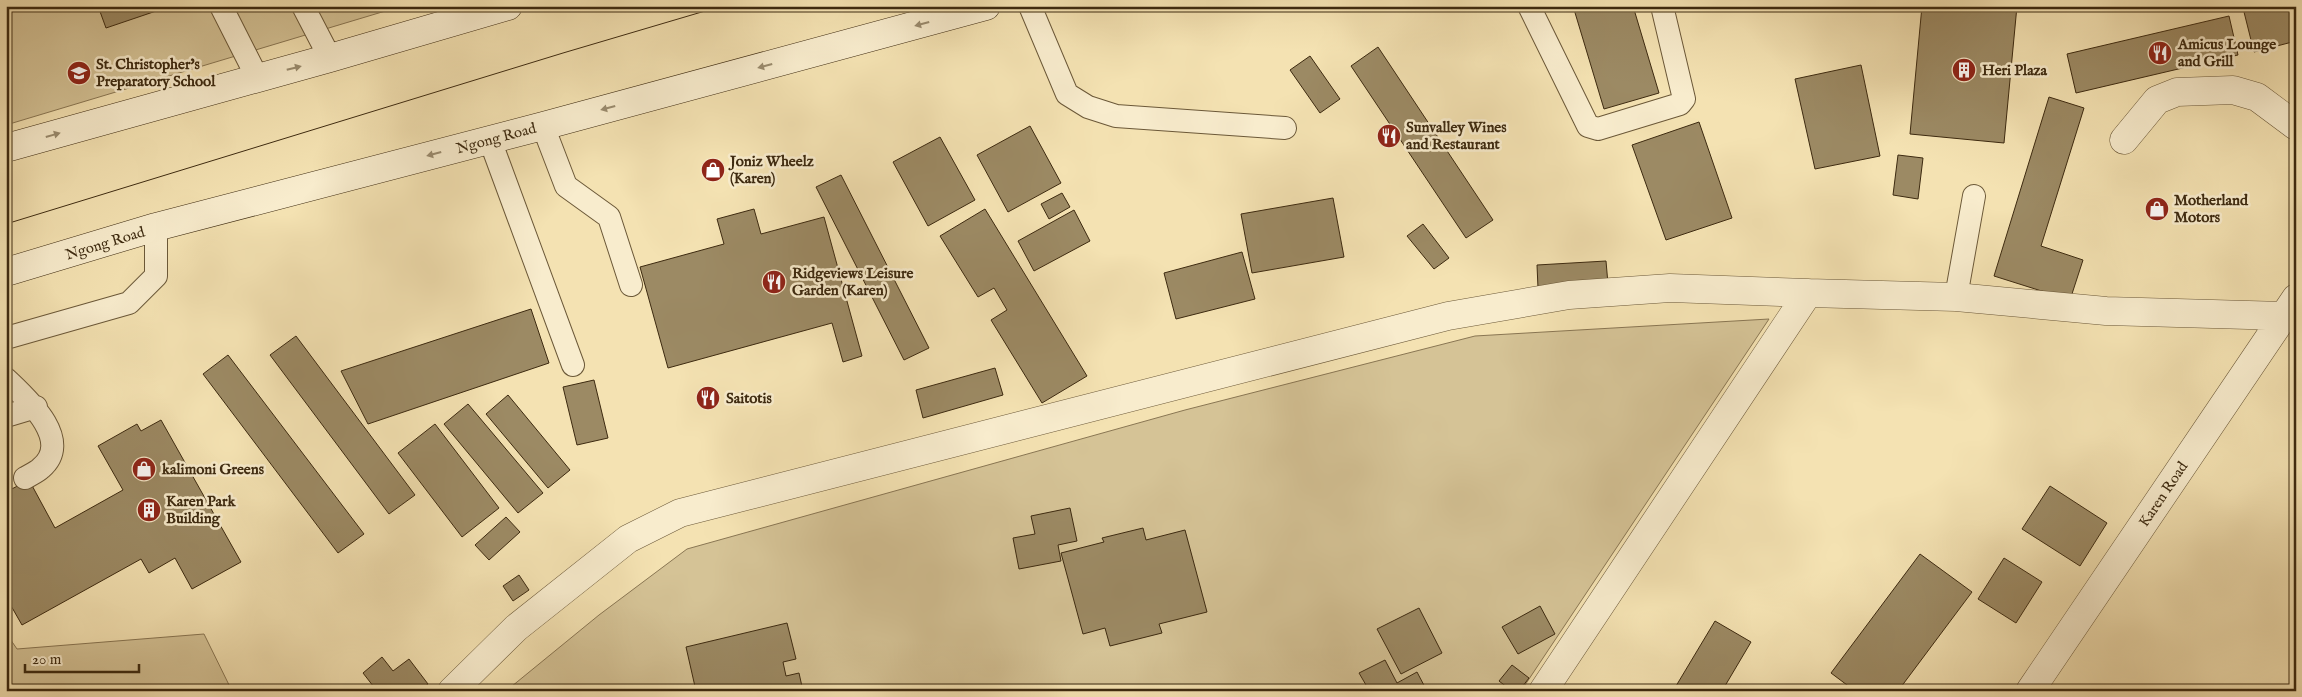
<svg xmlns="http://www.w3.org/2000/svg" width="2302" height="697" viewBox="0 0 2302 697" font-family="'IM FELL English',serif">
<rect width="100%" height="100%" fill="#f4e2b2"/>
<filter id="stains"><feTurbulence type="fractalNoise" baseFrequency=".004" numOctaves="4"/><feColorMatrix values="0 0 0 0 .2 0 0 0 0 .09 0 0 0 0 .02 0 0 0 .5 -.17"/></filter>
<radialGradient id="worn" r=".72"><stop offset=".6" stop-color="#630" stop-opacity="0"/><stop offset="1" stop-color="#630" stop-opacity=".3"/></radialGradient>
<path fill="#d5c396" stroke="#897653" d="M6,6h396l-396,119z
M1769,319l-248,372h-1015l93,-76 88,-66 498,-139 290,-74z
M6,633l11,16 187,-15 28,57h-226z"/>
<path fill="#9c8a64" stroke="#3d2a10" d="M98,6h66l1,2 -59,20z
M1573,6h60l26,87 -55,16z
M1922,6h95l-13,137 -94,-9z
M2267,6h29v35l-42,11 -10,-40z
M2229,16l9,39 -162,38 -9,-39z
M1378,47l115,173 -27,18 -115,-172z
M1310,56l30,43 -20,14 -30,-43z
M1861,65l19,91 -65,13 -20,-90z
M2049,97l35,11 -43,138 42,14 -13,40 -76,-24z
M1699,122l33,96 -66,22 -34,-95z
M1030,126l31,57 -53,29 -31,-57z
M940,137l35,63 -47,26 -35,-64z
M1898,155l25,3 -5,41 -25,-4z
M841,175l88,173 -25,12 -88,-173z
M1062,193l8,14 -21,12 -8,-15z
M1333,198l11,59 -92,16 -11,-59z
M754,209l7,25 63,-17 38,139 -19,6 -11,-39 -164,45 -28,-101 84,-23 -7,-25z
M985,209l102,167 -45,27 -51,-83 16,-10 -13,-22 -16,9 -38,-61z
M1074,210l16,31 -56,30 -16,-30z
M1423,224l26,34 -15,11 -27,-33z
M1242,252l13,47 -79,20 -12,-46z
M1606,261l2,23 -70,4 -1,-23z
M531,309l18,54 -181,61 -27,-53z
M296,336l119,159 -26,19 -119,-159z
M228,355l136,179 -26,19 -135,-179z
M995,368l8,27 -80,23 -7,-28z
M594,380l14,58 -31,7 -14,-58z
M508,395l62,75 -22,18 -62,-74z
M468,404l75,89 -25,20 -74,-89z
M161,420l80,142 -49,27 -17,-31 -26,15 -8,-14 -119,66 -16,-28v-105l23,-12 26,48 68,-38 -25,-44 39,-22 4,7z
M435,424l64,84 -37,29 -64,-84z
M2050,486l57,37 -27,43 -58,-37z
M1070,508l7,33 -19,4 3,16 -42,8 -6,-31 22,-4 -4,-18z
M506,517l14,15 -31,28 -14,-15z
M1143,528l3,12 39,-10 22,82 -48,12 3,9 -52,13 -5,-18 -22,6 -22,-81 43,-11 -2,-4z
M1920,554l52,38 -74,99h-43l-24,-18z
M2004,558l38,24 -26,41 -38,-24z
M519,575l10,15 -16,11 -10,-15z
M1540,606l15,28 -37,20 -16,-27z
M1419,608l23,45 -41,21 -24,-45z
M1715,621l36,21 -29,49h-49z
M787,623l9,36 -13,3 3,14 13,-3 4,18h-107l-10,-44z
M382,657l11,14 16,-12 19,25 -9,7h-42l-14,-18z
M1385,660l12,23 20,-11 10,19h-73l12,-6 -7,-12z
M1512,665l17,13 -10,13h-7l-13,-10z"/>
<g fill="none" stroke-linecap="round" stroke-linejoin="round">
<g stroke="#6b5838" stroke-width="24">
<path id="lane" d="M221,6l36,71
M303,6l27,52
M1030,6l37,88 21,13 28,9 169,12
M1529,6l59,120 10,3 82,-25 4,-5 -22,-93
M543,126l23,60 43,31 22,68
M490,140l83,225
M1956,297l18,-101
M6,338l123,-35 27,-27v-49
M6,379c20,19 68,61 35,89 -4,4 -11,7 -16,10
M6,416l30,-9"/>
</g>
<g stroke="#6b5838" stroke-width="29">
<path id="street" d="M2124,140l33,-40 20,-8 56,-2 24,7 39,29
M452,691l64,-63 112,-89 52,-26 768,-197 121,-21 101,-7 138,5
M1543,691l265,-398 148,4 150,14 178,5
M2030,691l266,-393"/>
</g>
<g stroke="#3d2a10" stroke-width="29">
<path id="secondary" d="M6,148l324,-90 178,-52
M6,272l150,-45 387,-101 443,-120"/>
</g>
<use href="#lane" stroke="#f8eccd" stroke-width="22"/>
<use href="#street" stroke="#f8eccd" stroke-width="28"/>
<use href="#secondary" stroke="#f8eccd" stroke-width="28"/>
<path stroke="#3d2a10" stroke-width="1" d="M6,224l557,-171 159,-47"/>
</g>
<defs><path id="oneway-solid" d="M-6-.8H1V-3.2L6.5 0L1 3.2V.8H-6Z" transform="scale(1.25)"/></defs>
<g fill="#9a8b6e">
<use href="#oneway-solid" transform="translate(922 24) rotate(165)"/>
<use href="#oneway-solid" transform="translate(765 66) rotate(165)"/>
<use href="#oneway-solid" transform="translate(294 68) rotate(-14)"/>
<use href="#oneway-solid" transform="translate(608 108) rotate(165)"/>
<use href="#oneway-solid" transform="translate(53 135) rotate(-16)"/>
<use href="#oneway-solid" transform="translate(434 154) rotate(165)"/>
</g>
<defs>
<g id="restaurant-disc" transform="scale(1.25)"><circle r="9.5" fill="#8f2418" stroke="#f8eccd"/><path d="M-5-6h1v4h1v-4h1v4h1v-4h1v5L-1.5 .5V6h-2V.5L-5-1ZM5-6V6H3V1.5H1.5Q1.5-4 5-6Z" fill="#fff"/></g>
<g id="building-disc" transform="scale(1.25)"><circle r="9.5" fill="#8f2418" stroke="#f8eccd"/><path d="M-4-6H4V6H1V3H-1V6H-4ZM-2.5-4.3h1.7v1.8h-1.7ZM.8-4.3h1.7v1.8H.8ZM-2.5-1h1.7V.8h-1.7ZM.8-1h1.7V.8H.8Z" fill="#fff"/></g>
<g id="school-disc" transform="scale(1.25)"><circle r="9.5" fill="#8f2418" stroke="#f8eccd"/><path d="M0-5L7-2L0 1L-7-2ZM-4 1L0 2.5L4 1V4Q0 6-4 4Z" fill="#fff"/></g>
<g id="shop-disc" transform="scale(1.25)"><circle r="9.5" fill="#8f2418" stroke="#f8eccd"/><path d="M-5-2.5h2.3a2.7 3.5 0 0 1 5.4 0H5L5.5 6h-11ZM-1.5-2.5h3a1.5 2.3 0 0 0-3 0Z" fill="#fff"/></g>
</defs>
<g fill-rule="evenodd">
<use href="#restaurant-disc" x="2160" y="53"/>
<use href="#building-disc" x="1964" y="70"/>
<use href="#school-disc" x="79" y="73"/>
<use href="#restaurant-disc" x="1389" y="136"/>
<use href="#shop-disc" x="713" y="170"/>
<use href="#shop-disc" x="2157" y="209"/>
<use href="#restaurant-disc" x="774" y="282"/>
<use href="#restaurant-disc" x="708" y="398"/>
<use href="#shop-disc" x="144" y="469"/>
<use href="#building-disc" x="149" y="510"/>
</g>
<g text-anchor="middle" stroke-width="5" stroke-linejoin="round" paint-order="stroke">
<g font-size="15" font-weight="bold" fill="#3d2a10" stroke="#f8eccd" text-anchor="start">
<text x="2178" y="49">Amicus Lounge<tspan x="2178" dy="17">and Grill</tspan></text>
<text x="96" y="69">St. Christopher's<tspan x="96" dy="17">Preparatory School</tspan></text>
<text x="1982" y="75">Heri Plaza</text>
<text x="1406" y="132">Sunvalley Wines<tspan x="1406" dy="17">and Restaurant</tspan></text>
<text x="730" y="166">Joniz Wheelz<tspan x="730" dy="17">(Karen)</tspan></text>
<text x="2174" y="205">Motherland<tspan x="2174" dy="17">Motors</tspan></text>
<text x="792" y="278">Ridgeviews Leisure<tspan x="792" dy="17">Garden (Karen)</tspan></text>
<text x="726" y="403">Saitotis</text>
<text x="162" y="474">kalimoni Greens</text>
<text x="166" y="506">Karen Park<tspan x="166" dy="17">Building</tspan></text>
</g>
<g font-size="15" fill="#3d2a10" stroke="#f8eccd">
<text transform="translate(496 138) rotate(-15)" y="5">Ngong Road</text>
<text transform="translate(105 243) rotate(-17)" y="5">Ngong Road</text>
<text transform="translate(2163 494) rotate(-56)" y="5">Karen Road</text>
</g>
</g>
<rect width="2302" height="697" fill="none" stroke="#f4e2b2" stroke-width="25"/>
<rect x="8" y="8" width="2287" height="682" fill="none" stroke="#3d2a10" stroke-width="2.5"/>
<rect x="12" y="12" width="2277" height="672" fill="none" stroke="#3d2a10"/>
<path d="M25 664v8h114v-8" fill="none" stroke="#3d2a10" stroke-width="2.5"/>
<text x="32" y="664" font-size="15" fill="#3d2a10" stroke="#f8eccd" stroke-width="4" paint-order="stroke">20 m</text>
<rect width="100%" height="100%" filter="url(#stains)"/>
<rect width="100%" height="100%" fill="url(#worn)"/>
</svg>
